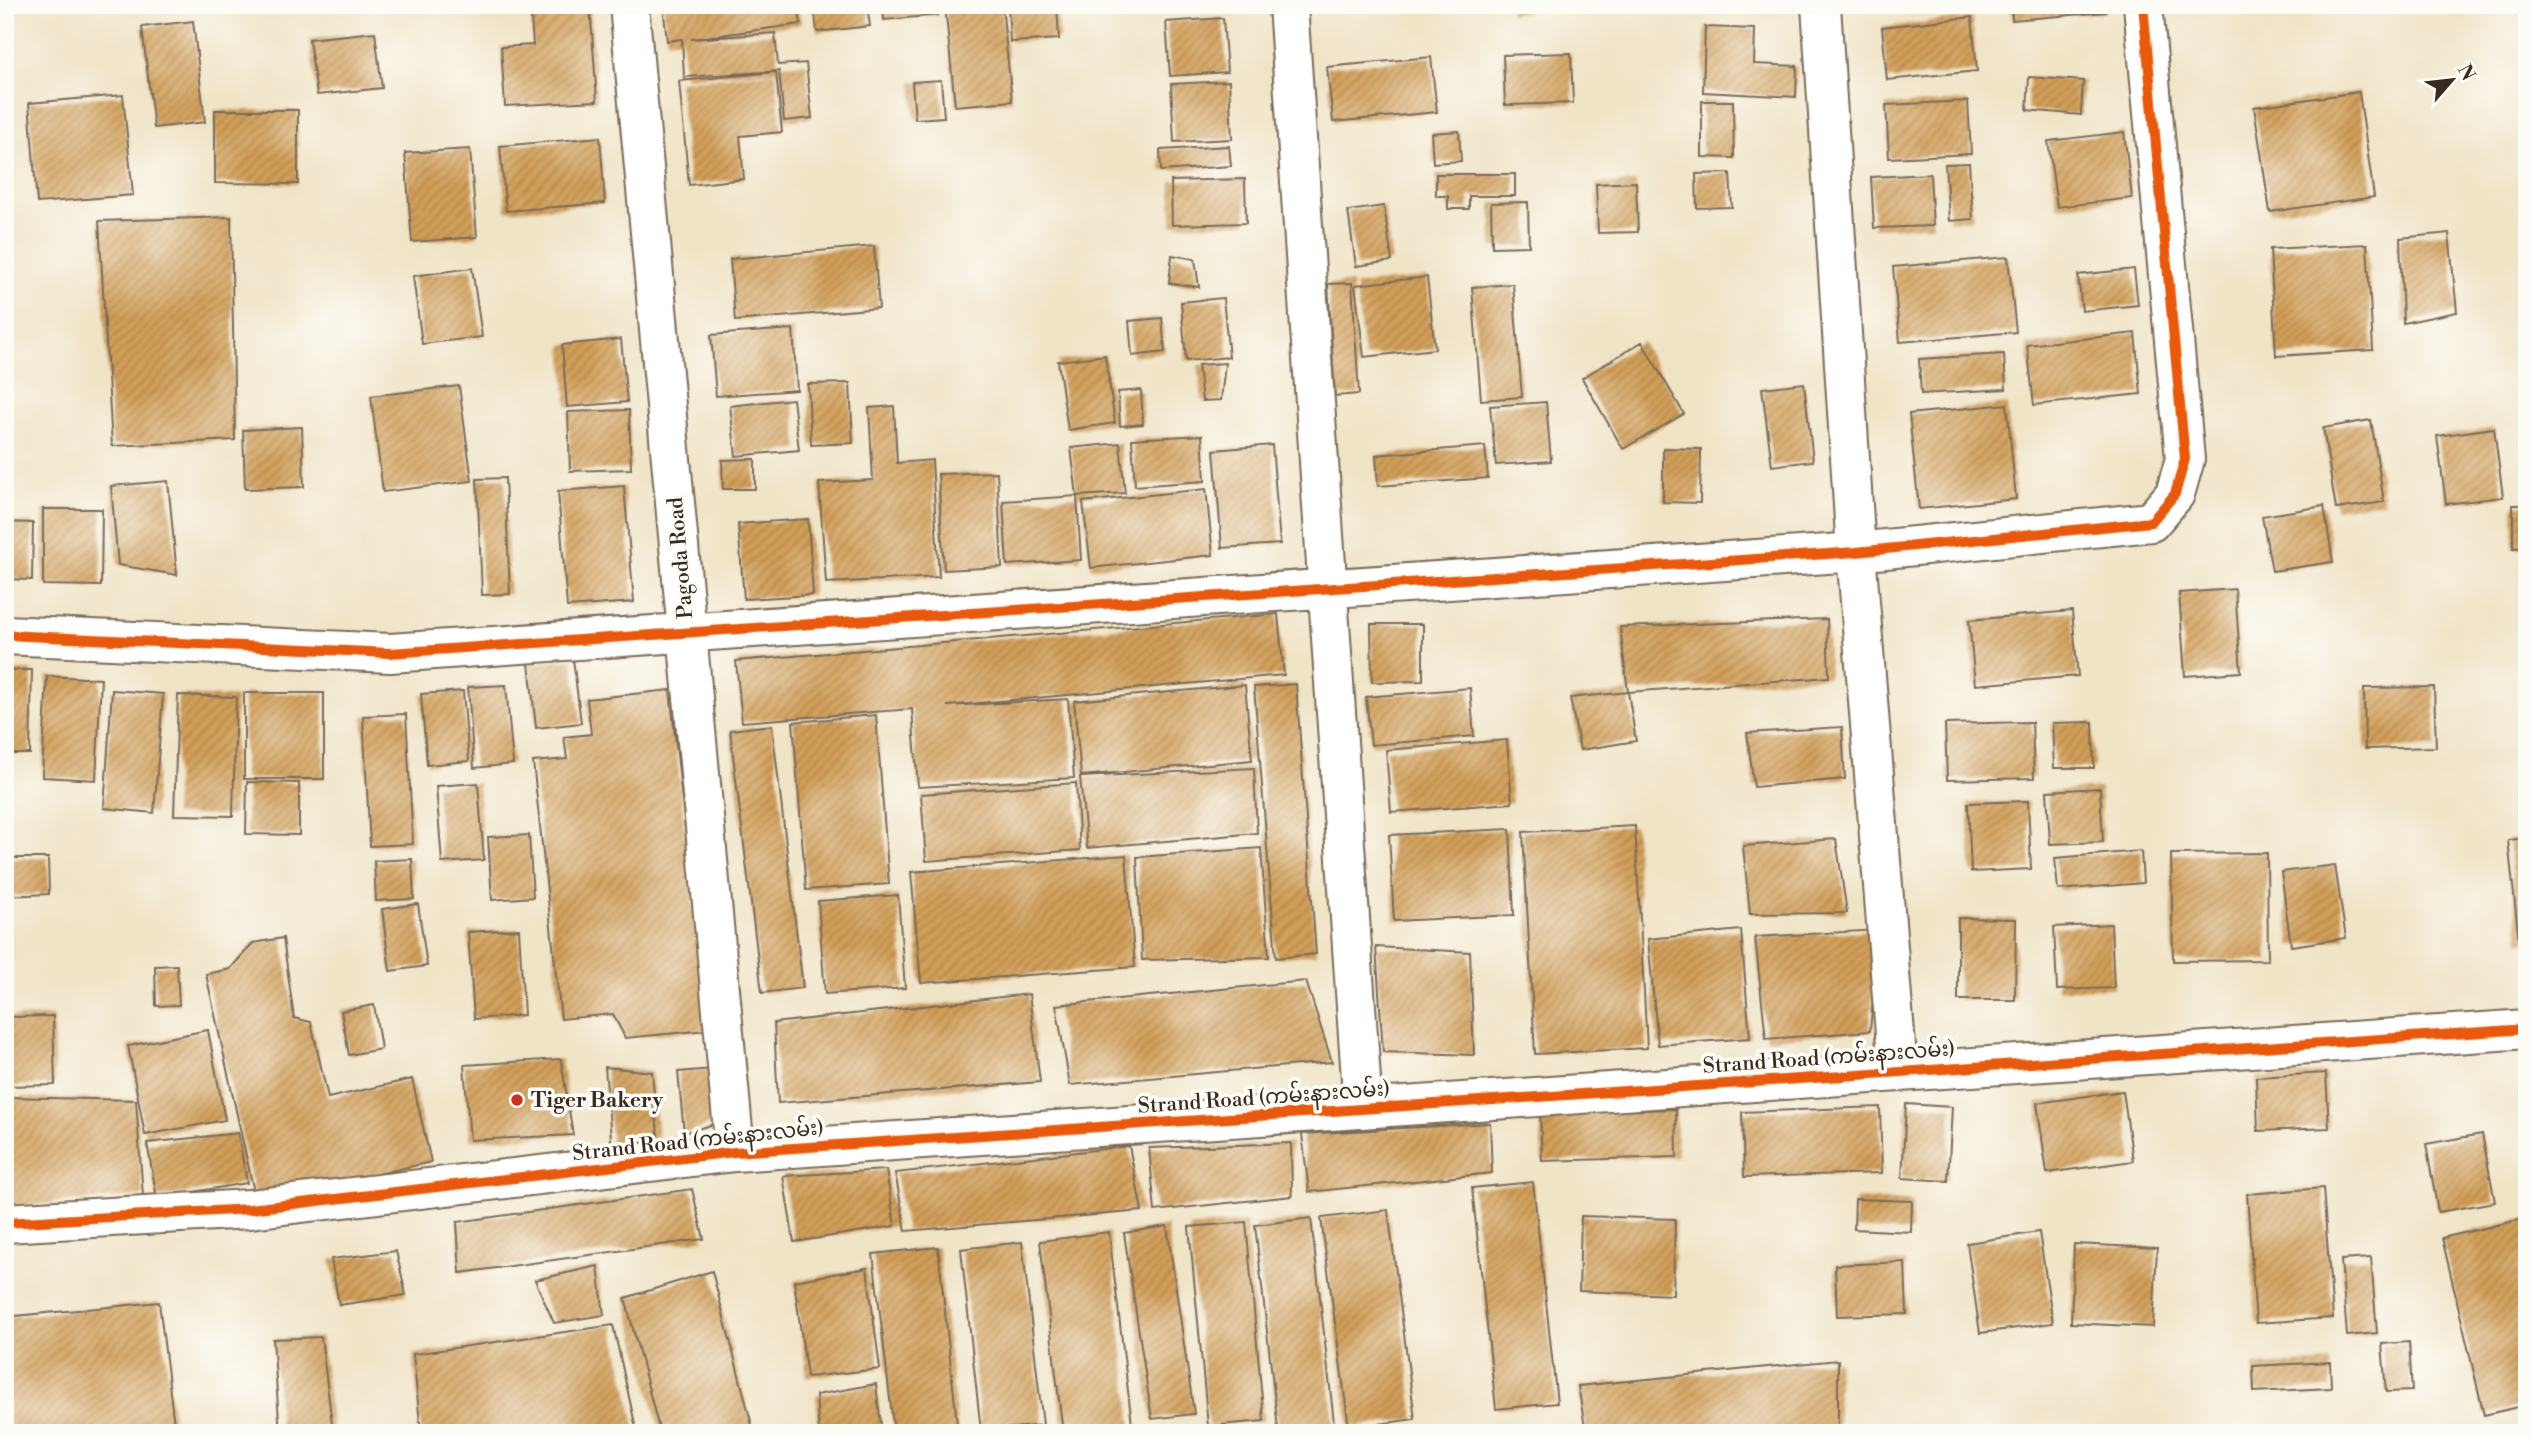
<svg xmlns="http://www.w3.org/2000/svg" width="2532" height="1438" viewBox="0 0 2532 1438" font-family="'Libre Bodoni','Noto Sans Myanmar',serif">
<defs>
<pattern id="building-hatch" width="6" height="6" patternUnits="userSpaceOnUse" patternTransform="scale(1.75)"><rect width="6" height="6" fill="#d29f59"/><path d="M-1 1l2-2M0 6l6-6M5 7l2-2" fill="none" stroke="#ac8249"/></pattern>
</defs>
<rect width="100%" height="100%" fill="#fdfcf7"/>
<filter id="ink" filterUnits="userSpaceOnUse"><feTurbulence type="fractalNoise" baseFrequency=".0143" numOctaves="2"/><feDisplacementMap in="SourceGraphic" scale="14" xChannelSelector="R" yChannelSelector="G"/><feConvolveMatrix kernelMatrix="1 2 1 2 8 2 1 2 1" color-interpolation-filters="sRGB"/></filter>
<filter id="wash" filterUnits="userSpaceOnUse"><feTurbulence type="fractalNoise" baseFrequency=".00686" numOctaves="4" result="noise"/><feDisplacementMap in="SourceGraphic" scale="28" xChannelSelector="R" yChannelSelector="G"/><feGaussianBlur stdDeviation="1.57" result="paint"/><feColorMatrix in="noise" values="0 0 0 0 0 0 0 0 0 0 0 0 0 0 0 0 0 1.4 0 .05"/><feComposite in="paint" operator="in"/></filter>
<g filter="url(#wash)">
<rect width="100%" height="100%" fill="#f0e4c7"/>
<g id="blocks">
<path fill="url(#building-hatch)" d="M530,5h60l7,96 -92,5 -4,-59 32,-2z
M663,5h135l3,19 -110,15 84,-6 3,32 28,-2 6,55 -28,3 -5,-50 -95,6 -2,-38 -15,2z
M814,5h53l3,21 -53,6z
M883,5h54l1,10 -54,5z
M945,5h57l10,96 -57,5z
M1008,5h49l2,34 -49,3z
M1128,5h90v5l-89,3z
M1509,5h51v2l-50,7z
M1883,5h34v2l-34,3z
M2011,5h94l1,7 -94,8z
M1972,17l5,54 -90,9 -5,-53z
M1223,18l4,54 -57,4 -4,-54z
M193,21l12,101 -51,6 -12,-101z
M1705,27l50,2 -1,35 43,2 -1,31 -93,-5z
M375,32l7,56 -65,7 -8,-56z
M1571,53l2,50 -68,2 -2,-50z
M1431,57l6,55 -104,10 -6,-55z
M776,72l6,60 -42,4 4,43 -55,6 -10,-104z
M2029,77l54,4 -2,34 -54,-5z
M941,80l3,37 -29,2 -3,-37z
M1229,81l3,58 -58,3 -3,-58z
M2359,92l15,105 -104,15 -16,-105z
M123,95l10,100 -96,8 -8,-100z
M1702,101h31l1,57 -32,-1z
M1968,101l3,53 -82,4 -3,-53z
M215,110h83v74l-83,-1z
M1459,131l2,30 -28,2 -2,-30z
M2124,132l8,66 -75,9 -9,-66z
M600,137l5,66 -99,8 -6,-65z
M1229,146l2,20 -70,5 -1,-21z
M470,149l7,88 -65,5 -7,-89z
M1969,163l4,56 -24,2 -4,-57z
M1730,173l2,34 -35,1 -1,-34z
M1436,174h79v22h-46v13h-21v-13h-12z
M1930,174l3,52 -59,2 -3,-51z
M1245,179l1,44 -74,2 -1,-44z
M1636,182l2,50 -40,1 -2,-49z
M1528,202l1,44 -37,1 -1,-44z
M1384,206l8,55 -36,5 -8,-55z
M231,217l4,223 -123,6 -13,-225z
M2449,233l8,79 -54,11 -3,-85z
M2367,244l6,106 -97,6 -6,-107z
M874,246l5,62 -144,13 -5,-62z
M1172,255l23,4 4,28 -30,-4z
M2008,257l8,75 -116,10 -7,-75z
M472,268l10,69 -60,7 -9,-68z
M2134,269l4,36 -56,6 -4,-36z
M1427,277l8,72 -71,8 -9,-72z
M1352,283l7,111 -24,2 -7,-112z
M1513,284l9,113 -41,3 -9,-113z
M1223,298l6,59 -43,4 -5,-59z
M1162,318l3,34 -33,4 -3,-35z
M793,329l4,61 -81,6 -5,-61z
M2135,333l6,61 -107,11 -7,-60z
M621,339l6,63 -60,5 -5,-62z
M1642,342l42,72 -61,35 -41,-71z
M2004,354l2,35 -85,5 -2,-35z
M1105,355l10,68 -47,7 -10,-69z
M1225,363l-4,37 -19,1 -4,-36z
M850,383l3,60 -42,2 -3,-61z
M1804,383l9,78 -41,5 -10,-78z
M459,386l13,95 -89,11 -12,-96z
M1141,390l2,34 -23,2 -2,-34z
M793,399l6,51 -63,6 -6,-50z
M1546,402l5,59 -55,4 -6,-59z
M2007,404l9,95 -97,10 -10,-95z
M894,406l3,57 35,-3 7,117 -113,6 -7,-100 54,-3 -4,-72z
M629,410l2,59 -61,2 -2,-59z
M2371,420l13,82 -48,7 -13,-81z
M302,427l2,60 -59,2 -2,-59z
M2494,428l9,69 -57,7 -9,-68z
M1202,435l3,46 -70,5 -3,-47z
M1120,443l5,50 -48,3 -6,-48z
M1272,445l8,99 -58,4 -8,-98z
M1485,446l3,32 -110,8 -2,-31z
M1663,448l38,1 -1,54 -37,-1z
M755,459v30h-32l-1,-29z
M997,472l5,95 -58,3 -6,-96z
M505,478l5,116 -28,1 -5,-116z
M168,481l9,94 -59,-10 -7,-79z
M624,486l10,116 -67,5 -9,-116z
M1206,489l7,66 -122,13 -8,-66z
M1077,496l4,64 -74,5 -4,-64z
M2513,505h14v43h-14z
M2324,506l9,56 -61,9 -10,-55z
M43,509h59l-1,77 -58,-1z
M808,519l5,76 -69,4 -6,-75z
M5,522l28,1 -1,57 -27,-1z
M2235,589l6,83 -56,4 -6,-83z
M2072,611l6,65 -103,9 -6,-65z
M1278,614l6,61 -337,31 121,-7 6,79 -156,9 -6,-78 -170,13 -6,-61z
M1827,619l2,58 -201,15 -8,-65z
M1371,624h52v57l-51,1z
M573,659l8,64 -45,5 -7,-65z
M5,670h27l-2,84h-25z
M47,676l54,3 -5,101 -54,-3z
M1296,684l20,270 -40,4 -22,-271z
M506,685l7,79 -39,4 -6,-81z
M1245,685l7,75 -171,16 -7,-75z
M2434,687l2,60 -71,2 -1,-61z
M1470,688l4,48 -103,9 -5,-48z
M112,690l51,4 -9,119 -50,-5z
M670,690l37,340 -82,8 -12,-24 -52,5 -28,-257 34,-3 -3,-22 27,-3 -4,-35z
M463,691l6,70 -42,4 -6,-71z
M1628,692l8,49 -56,9 -10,-52z
M244,693h80v86h-80z
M178,695l58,2 -3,119 -59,-1z
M406,714l7,130 -43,2 -7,-130z
M876,715l13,169 -83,6 -13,-168z
M2032,722l2,56 -87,2 -2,-56z
M2093,722l1,46h-40l-2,-45z
M772,725l31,263 -41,5 -32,-263z
M1842,727l3,52 -91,8 -7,-54z
M1507,740l5,63 -121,9 -5,-62z
M1254,768l3,65 -170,15 -7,-71z
M247,782l52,1v52l-53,-1z
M478,783l6,77 -42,3 -6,-77z
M1076,783l4,67 -154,11 -5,-67z
M2100,788l3,54 -53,2 -3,-53z
M2028,801l3,68 -60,3 -3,-69z
M1635,826l12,222 -112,6 -12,-222z
M1510,829l4,86 -120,6 -5,-86z
M529,835l4,62 -41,3 -4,-63z
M2527,838v104h-8l-11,-102z
M1836,839l11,74 -97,1 -7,-68z
M1261,848l8,109 -127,3 -5,-103z
M2141,851l2,32 -85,7 -3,-32z
M2267,853l1,107 -95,1 -2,-107z
M1126,855l9,112 -214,16 -10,-111z
M5,858h43l1,36 -44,2z
M412,859l2,40 -38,2 -2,-40z
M2335,865l11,73 -55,8 -10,-74z
M898,895l7,93 -80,6 -7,-93z
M418,904l9,62 -37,5 -8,-62z
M1958,918l58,1 -1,81h-57z
M2111,924l3,64 -57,2 -3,-63z
M519,929l5,86 -50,4 -6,-87z
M1741,930l9,108 -92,7 -10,-106z
M1879,930l-9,101 -104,8 -11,-102z
M283,938l11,80 17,4 17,76 84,-19 19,83 -175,39 -50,-227 24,-5 23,-26z
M1376,947l94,5 4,103 -91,-3z
M177,965l2,40 -23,1 -1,-40z
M1306,981l26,81 -262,23 -14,-80z
M1029,994l11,88 -262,21 -4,-80z
M374,1005l7,44 -32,6 -8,-44z
M53,1016l2,69 -49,1 -1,-69z
M208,1030l17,90 -80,15 -17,-89z
M561,1059l12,76 -103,5 -6,-75z
M605,1067l47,5 7,74 -47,5z
M713,1069l8,53 -37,11 -6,-61z
M2326,1073l3,55 -71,3 -2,-54z
M2123,1091l10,70 -86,12 -10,-70z
M5,1097l131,3 7,96 -135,11 -3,-29z
M1906,1104l46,3 -4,74 -46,-3z
M1880,1107l2,66 -138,4 -2,-65z
M1676,1109l1,48 -135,4 -2,-48z
M1490,1123l2,50 -183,19 -7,-58z
M238,1133l9,50 -90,15 -10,-55z
M2482,1134l13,68 -57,10 -12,-68z
M1291,1143l1,53 -137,15 -6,-63z
M1129,1146l13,65 -236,20 -11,-58z
M886,1170l9,56 -101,16 -11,-66z
M1533,1182l24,221 -61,6 -24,-221z
M2323,1188l10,130 -77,5 -9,-129z
M692,1189l12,50 -244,34 -3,-51z
M1855,1199l57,2 -1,31 -57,-3z
M1388,1210l27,209 -66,9 -28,-210z
M1581,1216l94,3 -2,76 -94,-4z
M1311,1218l23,205 -56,6 -23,-204z
M2527,1218v187l-43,10 -42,-177z
M1246,1222l18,199 -56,5 -19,-199z
M1167,1226l27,188 -42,5 -28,-186z
M1109,1232l24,201h-70l-23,-192z
M2039,1232l14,91 -73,10 -13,-90z
M1022,1242l21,183 -62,6 -20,-182z
M2074,1244l83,4 -4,79 -82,-4z
M938,1247l20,186h-64l-21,-179z
M396,1251l10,44 -67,10 -8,-46z
M2371,1258l6,75 -30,3 -6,-76z
M1905,1262l2,52 -70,2 -2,-51z
M598,1266l6,49 -50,8 -19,-43z
M867,1268l13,101 -73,8 -13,-96z
M712,1271l42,162h-94l-35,-135z
M159,1302l16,131h-170v-116z
M613,1325l24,108h-216l-8,-79z
M321,1337l12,95 -53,1 -7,-94z
M2409,1342l3,49 -26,1 -4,-48z
M1838,1360v68l-63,5h-189l-8,-47z
M2330,1362l1,26 -77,4 -1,-26z
M876,1384l6,49h-63l-3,-38z"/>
</g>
</g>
<g filter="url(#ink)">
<use href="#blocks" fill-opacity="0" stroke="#7a6b59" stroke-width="2"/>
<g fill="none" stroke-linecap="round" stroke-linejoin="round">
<g stroke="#7a6b59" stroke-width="42">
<path id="minor" d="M629,5l106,1147
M1288,5l75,1104
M1821,5l35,547 42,519
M5,635l385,18 1466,-101 295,-30 24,-28 10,-35 -42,-454
M5,1223l245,-14 485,-57 1792,-123"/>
</g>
<use href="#minor" stroke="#fff" stroke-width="38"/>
<g stroke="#fdfcf7" stroke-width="15">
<path id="cycleway" d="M5,635l385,18 1466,-101 295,-30 24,-28 10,-35 -42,-454
M5,1223l245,-14 485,-57 1792,-123"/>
</g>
<use href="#cycleway" stroke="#e8590c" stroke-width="10"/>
</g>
</g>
<circle fill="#c8321e" stroke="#fdfcf7" stroke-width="2.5" cx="517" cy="1100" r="7"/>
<g text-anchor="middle" stroke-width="7" stroke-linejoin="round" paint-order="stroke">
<g font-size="21" fill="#3b2a1e" stroke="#fdfcf7">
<text transform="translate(680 558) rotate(-95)" y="7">Pagoda Road</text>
<text transform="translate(1829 1057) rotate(-4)" y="7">Strand Road (ကမ်းနားလမ်း)</text>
<text transform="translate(1264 1097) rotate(-4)" y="7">Strand Road (ကမ်းနားလမ်း)</text>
<text transform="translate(698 1140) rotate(-6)" y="7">Strand Road (ကမ်းနားလမ်း)</text>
</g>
<g font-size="21" font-weight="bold" fill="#3b2a1e" stroke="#fdfcf7" text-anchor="start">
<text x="531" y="1107">Tiger Bakery</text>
</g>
</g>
<rect width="2532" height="1438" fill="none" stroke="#fdfcf7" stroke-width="28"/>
<g transform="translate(2452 80) rotate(62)" stroke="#fdfcf7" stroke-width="5" paint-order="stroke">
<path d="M0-5L12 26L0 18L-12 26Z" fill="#3b2a1e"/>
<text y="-10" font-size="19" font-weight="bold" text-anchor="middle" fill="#3b2a1e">N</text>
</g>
</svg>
